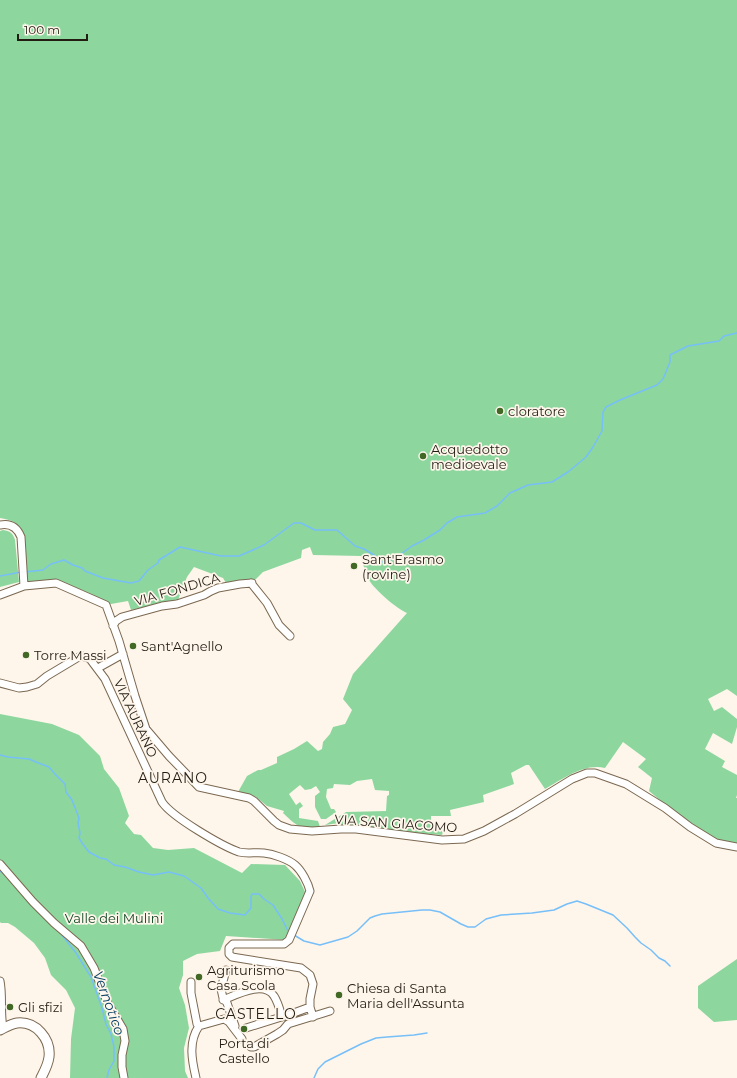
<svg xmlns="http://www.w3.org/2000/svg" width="737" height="1078" viewBox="0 0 737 1078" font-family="Montserrat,sans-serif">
<rect width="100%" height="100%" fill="#fef6eb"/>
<path fill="#8dd79e" d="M0,0h737v696l-10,-7 -19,10 6,12 8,-4 15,12v8l-5,17 -19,-11 -8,16 20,12 -3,6 15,8v20l-1,3h1v47l-17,-4 -17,-10 -36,-25 -18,-15 3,-13 -14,-11 8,-8 -23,-17 -18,26c-21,-5 -42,11 -60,21l-16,-24h-3l-15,8 3,11 -31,11 1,7 -34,8 1,6h-20v7l7,1v3l5,5 -1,3 -32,-2 -67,-7 -4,-3 -14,2 21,-13 40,-1 1,-15 2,-1v-4l-14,-1 -3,-11 -15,2 -7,4 -16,-1 -1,4 -6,1 -1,8 5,12h3l2,3 -10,7h-5l-6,-12v-11l5,-4 -4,-6 -5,3 -6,1 -5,-5 -11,9 7,11 4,-3 3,4 -4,3v9l19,3 2,6c-20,3 -22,0 -37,-14l1,-2 -17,-5 -11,-9 -18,-5 9,-16 11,-6h3l16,-7v-6l17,-8 13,-8 11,10 4,-2 1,-7 7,-8 3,-7 12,-3 7,-14 -9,-11 10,-25 54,-61c-10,-4 -32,-23 -38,-33 -4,-7 -6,-17 -8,-24l-48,-1 -3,-8 -8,3 -1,8 -38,14 -8,8 -29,3 -3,-5 -29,-11 -7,10 -9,23 -47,10 -3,-9 -17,3 -4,-1 -18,-10 -34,-14 -16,4 -11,-1c-2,-13 -2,-51 -13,-59 -4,-3 -10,-4 -15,-5z
M3,530c7,1 10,3 12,10l4,42 -19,5v-56z
M0,714l52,10 27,11 21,21 4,13 15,19 10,28 -4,7 9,11 7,1 12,13 15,2 26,-2 48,25 9,-9 34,1 15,16 6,13 -20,46 -60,-4 -6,15 -23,3 -14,7v14l-4,13 6,17 4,23 -5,20 1,23 3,7h-118l1,-39 4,-31 -9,-18 -15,-15 -6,-17 -11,-15 -19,-16 -7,-4h-7l-1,-1z
M737,959v61l-23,2 -16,-14v-22z"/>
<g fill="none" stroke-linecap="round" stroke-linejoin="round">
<path stroke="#77bff8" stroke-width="1.5" d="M25,572l18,-2 8,-6 13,-4 9,5 9,3 3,3 18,7 28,5 8,-2 9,-11 10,-7 1,-3 21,-13 41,9h18l14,-6 11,-5 30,-22h7l14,7h22l18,16 9,3 10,6 8,7 6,-1 13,-7 11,-8 12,-6 16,-10 7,-7 10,-6 28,-4 12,-7 13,-13 18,-8 24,-3 16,-10 18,-15 7,-10 9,-16 1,-19 3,-5 14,-7 37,-15 6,-6 7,-17v-7l18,-9 31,-5 5,-5 13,-3
M0,576l21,-4
M0,755l8,2 21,2 7,3 13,5 5,6 11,11 1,8 6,8 7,18 -1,5 2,10 -1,5 3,5 7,9 11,6 6,1 8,6 11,2 14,5 14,3 16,-3 15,4 17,12 7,10 10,11 12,4 15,2 6,-7v-12l1,-2h7l5,5 9,6 9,14 6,12 2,1
M0,871l6,4
M32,905l13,13
M58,930l18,23 15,24 11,31 4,16 5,10 3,13v14l-5,9 -2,8
M294,935l10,6 16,4 28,-8 9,-6 13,-13 5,-2 7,-2 40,-4h8l10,2 21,12 7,3h7l11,-8 15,-4 31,-2 22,-3 13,-6 10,-3 9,3 27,11 14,13 8,9 6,6 10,7 8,8 6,3 5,5
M314,1078l4,-9 7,-7 36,-18 15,-6 11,-1 27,-2 13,-2"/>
<g stroke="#7b6851" stroke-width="9">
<path id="minor" d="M0,525c10,-2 17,2 21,12l3,49
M251,583l16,20 12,22 11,11
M0,595l24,-9 32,-3 50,22 13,36 16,55 11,33 23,27 30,31 50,11 5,3 20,20 5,4 11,4 22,2 29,-2h15l86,11 22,-1 20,-8 31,-17 57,-35 15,-6h8l31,11 39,24 25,19 26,16 21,4
M113,626l3,-5 6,-4 40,-11 15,-2 27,-9 7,-4 7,-3 22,-4 12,-1
M98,668l25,-14
M0,683l19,5 8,-1 10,-3 10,-8 30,-18 4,-2 5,1 4,2 15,20 57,123c10,15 60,44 77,50 8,2 17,0 25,1 9,1 24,6 31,12 7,6 13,18 15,26l-21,49 -5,4h-51l-4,4v6l3,3 6,1 63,10 9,7 3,9 -3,15v8l3,10
M0,864l33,38 21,21 27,23 13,22 13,34 16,27 2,12 -3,14v12l2,11
M226,970l-5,19 2,9 4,5 8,23
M0,981c3,15 0,31 3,47
M191,982v11l6,31 2,2
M223,1000c13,-5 41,-20 51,-4 4,6 6,14 8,21
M246,1028l45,-14 19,-7
M251,1047h3l23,-13 6,-4 5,-6 42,-13
M196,1078c-4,-17 -8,-36 3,-52l25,-7 5,3 13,17"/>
</g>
<g stroke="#7b6851" stroke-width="11">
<path id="major" d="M0,1030c6,-3 11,-6 17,-7 19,-2 34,16 32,34 -1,8 -5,15 -8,21"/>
</g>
<use href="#minor" stroke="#fff" stroke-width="7"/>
<use href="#major" stroke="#fff" stroke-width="9"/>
</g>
<g fill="#416824" stroke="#fef6eb" stroke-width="1.5">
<circle cx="500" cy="411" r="4"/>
<circle cx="423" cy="456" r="4"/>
<circle cx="354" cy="566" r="4"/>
<circle cx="133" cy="646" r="4"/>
<circle cx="26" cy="655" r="4"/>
<circle cx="199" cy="977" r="4"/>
<circle cx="339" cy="995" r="4"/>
<circle cx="10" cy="1007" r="4"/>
<circle cx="244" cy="1029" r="4"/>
</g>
<g text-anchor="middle" stroke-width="3.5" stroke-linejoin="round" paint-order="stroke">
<g font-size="13" fill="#231c12" stroke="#fef6eb" text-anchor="start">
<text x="508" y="416">cloratore</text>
<text x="431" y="454">Acquedotto<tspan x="431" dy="15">medioevale</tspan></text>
<text x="362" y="564">Sant'Erasmo<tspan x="362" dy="15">(rovine)</tspan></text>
<text x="141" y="651">Sant'Agnello</text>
<text x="34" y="660">Torre Massi</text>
<text x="207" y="975">Agriturismo<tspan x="207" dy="15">Casa Scola</tspan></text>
<text x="347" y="993">Chiesa di Santa<tspan x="347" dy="15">Maria dell'Assunta</tspan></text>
<text x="18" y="1012">Gli sfizi</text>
<text x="244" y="1048" text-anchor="middle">Porta di<tspan x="244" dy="15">Castello</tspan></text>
</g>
<g font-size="13" fill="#231c12" stroke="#fef6eb">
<text transform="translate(177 589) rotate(-16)" y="5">VIA FONDICA</text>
<text transform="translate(136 718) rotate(65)" y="5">VIA AURANO</text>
<text transform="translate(396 823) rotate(4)" y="5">VIA SAN GIACOMO</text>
</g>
<g font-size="13" fill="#0d4521" stroke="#fef6eb">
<text x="114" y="923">Valle dei Mulini</text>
</g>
<g font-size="14" letter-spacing="1" fill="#231c12" stroke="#fef6eb">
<text x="173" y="783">AURANO</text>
<text x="256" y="1019">CASTELLO</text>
</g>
<g font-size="14" font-style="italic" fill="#064065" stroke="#fef6eb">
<text transform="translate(109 1003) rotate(70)" y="5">Vernotico</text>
</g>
</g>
<path d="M18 34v6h69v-6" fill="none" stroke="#231c12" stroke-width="2"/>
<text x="24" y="34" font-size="12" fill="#231c12" stroke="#fef6eb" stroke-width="3" paint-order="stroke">100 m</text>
</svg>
